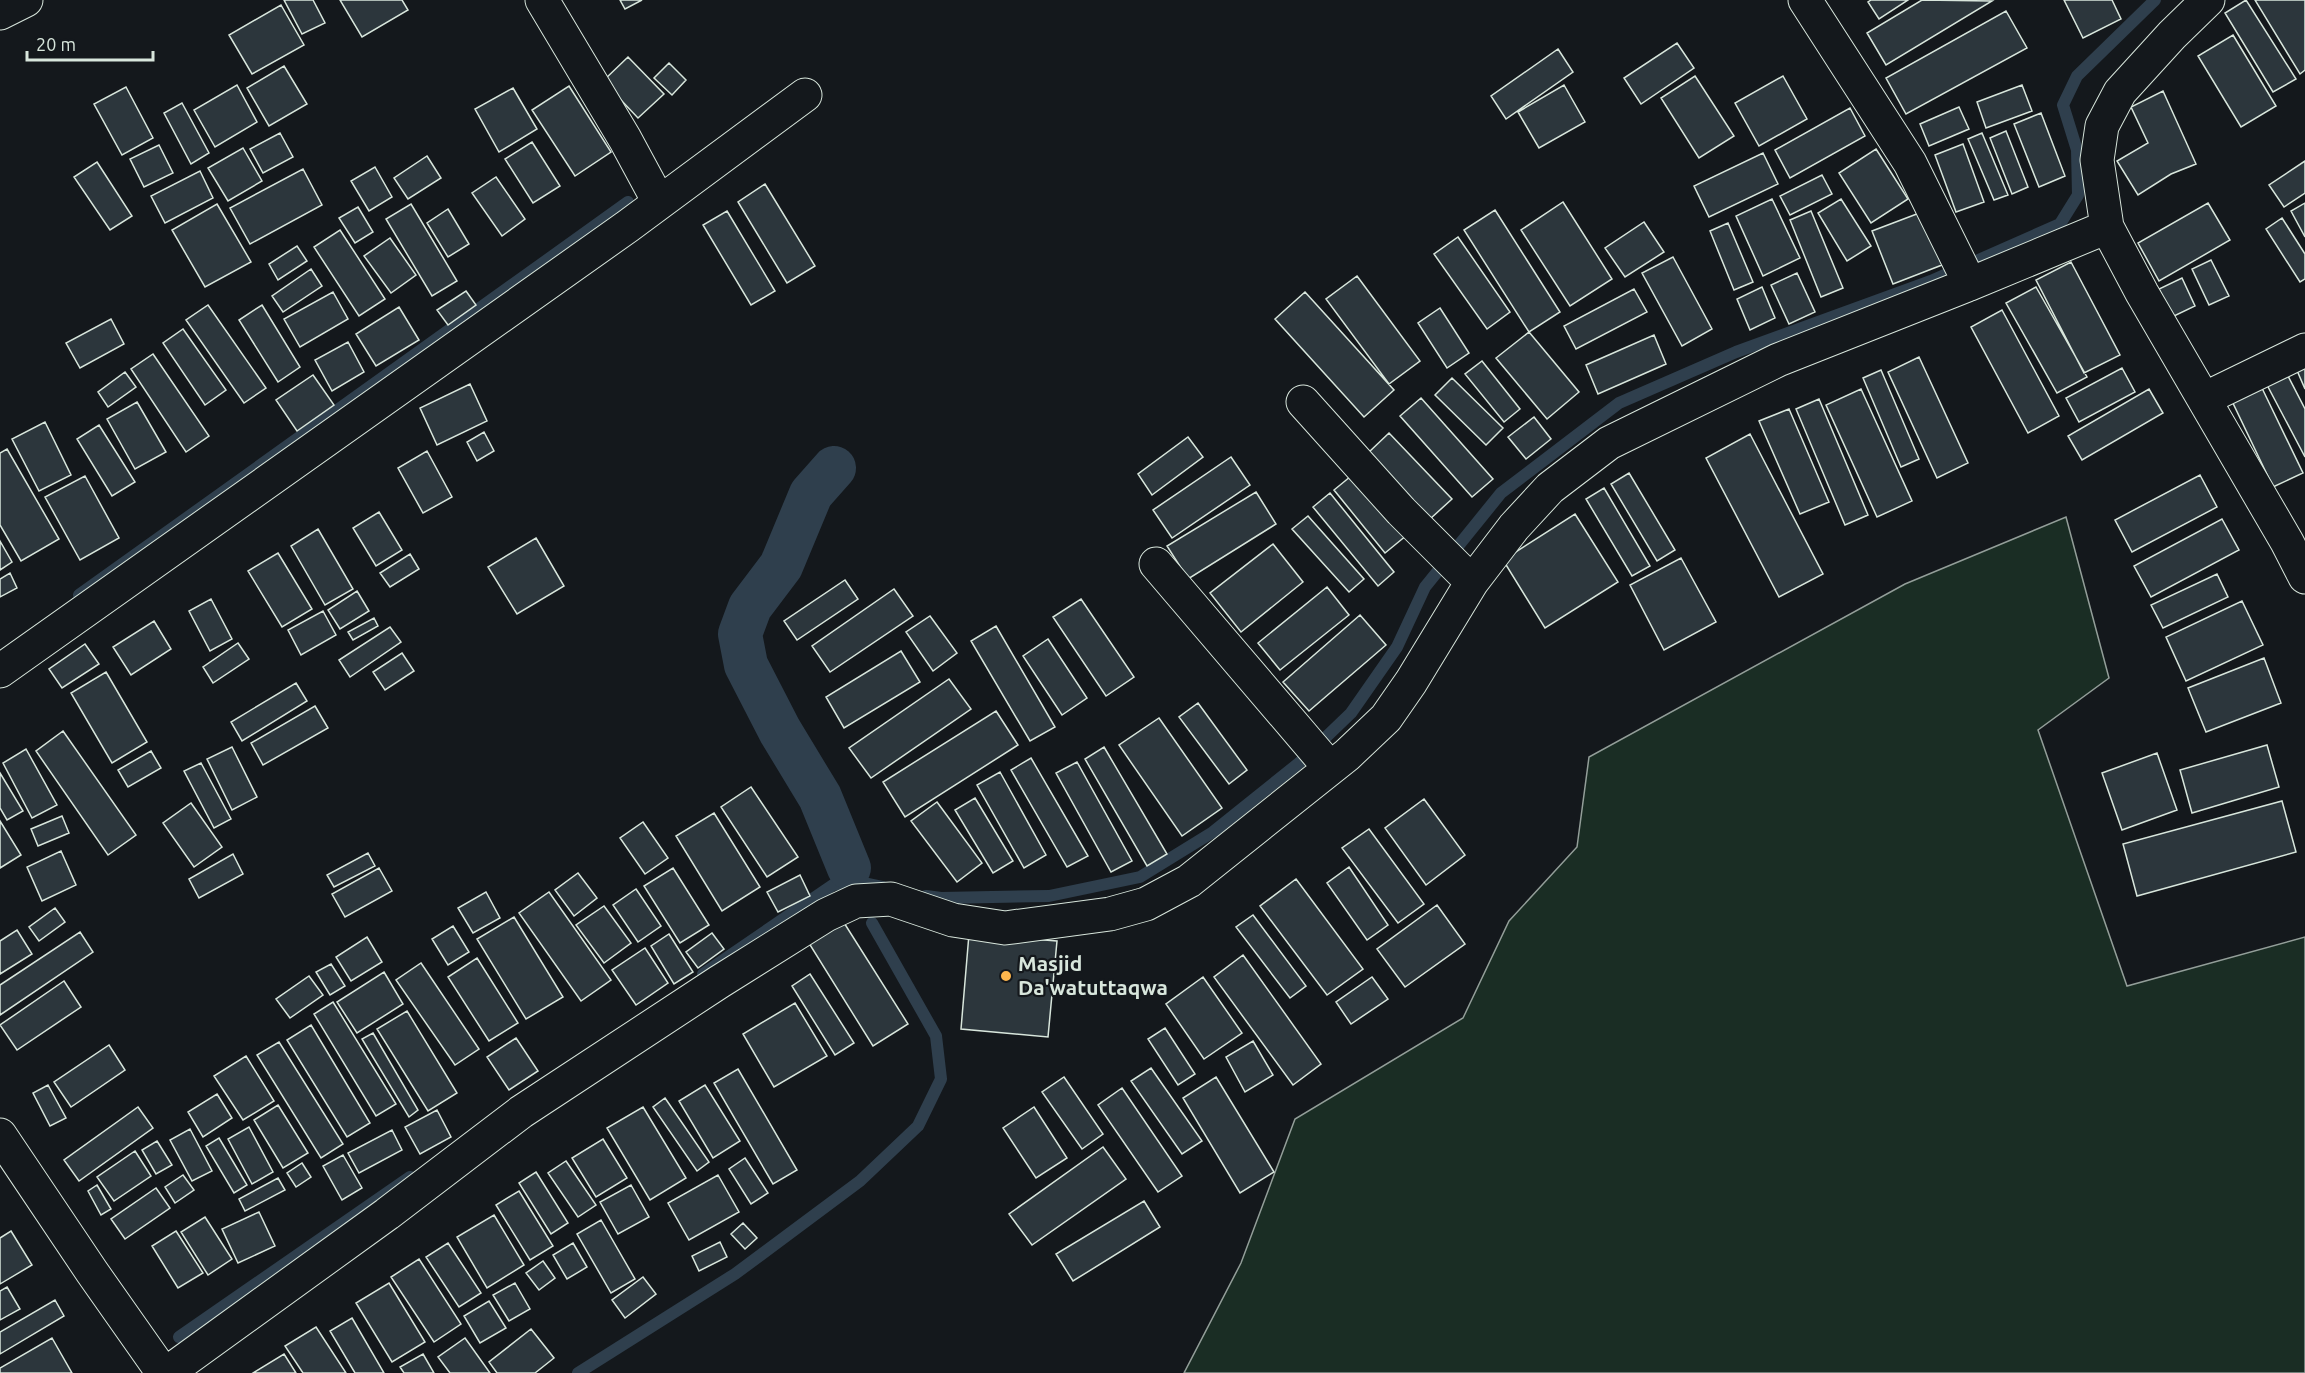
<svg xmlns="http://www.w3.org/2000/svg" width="2305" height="1373" viewBox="0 0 2305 1373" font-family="Ubuntu,sans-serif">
<rect width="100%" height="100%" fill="#14181c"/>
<path fill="#1a2d24" stroke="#939e99" stroke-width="1.5" d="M2066,517l43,161 -71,52 89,256 178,-49v436h-1121l57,-110 54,-144 168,-101 46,-97 68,-74 12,-90 316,-173z"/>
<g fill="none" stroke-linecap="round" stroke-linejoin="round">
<path stroke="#2f3f4d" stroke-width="12" d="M79,595l549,-393
M926,896l15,2 108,-2 91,-19 73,-45 86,-69 52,-50 46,-66 28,-60 76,-94 118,-90 117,-51 195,-71 129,-57 18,-29 -1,-45 -14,-45 14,-29 78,-76
M703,974l130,-89 22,-4 28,6
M179,1337l231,-160
M578,1373l157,-99 125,-93 58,-55 23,-47 -5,-43 -64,-113"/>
<path stroke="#2f3f4d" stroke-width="44" d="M834,468l-23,26 -30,72 -31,41 -10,27 6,31 34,66 40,66 29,71"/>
</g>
<path fill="#2c363c" stroke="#d8e6dc" stroke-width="1.5" d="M284,0h29l12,23 -23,11z
M340,0h62l6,10 -46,27z
M620,0h22l-17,9z
M1871,0h37l-29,19 -11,-17z
M1922,0l70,1 -106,64 -19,-32z
M2064,0h48l9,19 -38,19z
M2246,0l50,79 -23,13 -48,-79z
M2255,0h50v70l-5,4z
M281,5l23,40 -52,29 -23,-39z
M2006,11l21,37 -121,66 -20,-36z
M2233,35l43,71 -35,21 -43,-71z
M1677,43l17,25 -53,36 -17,-26z
M1558,49l15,23 -67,47 -15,-23z
M628,57l36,37 -26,24 -35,-37z
M669,63l17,17 -14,15 -18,-17z
M284,66l23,38 -38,22 -22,-38z
M1695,76l39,60 -35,22 -38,-60z
M1783,76l24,43 -48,27 -24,-43z
M237,85l20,37 -42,25 -21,-37z
M1564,85l21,37 -46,26 -21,-36z
M2022,85l10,26 -46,17 -9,-26z
M569,86l42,66 -36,24 -43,-66z
M126,87l27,51 -31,17 -28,-51z
M513,88l24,41 -38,23 -24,-43z
M2163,91l33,73 -25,10 -33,21 -21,-34 31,-18 -17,-36z
M182,103l27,50 -18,11 -27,-51z
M1959,107l10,22 -40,17 -9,-22z
M1850,108l15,28 -75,42 -15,-28z
M2041,113l24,63 -26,11 -25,-63z
M2006,131l22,56 -16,7 -22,-56z
M280,133l13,24 -30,16 -13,-24z
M1982,133l26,62 -14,5 -26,-61z
M532,142l28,44 -27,17 -28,-44z
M1963,144l21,58 -28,10 -21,-57z
M159,145l14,28 -29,14 -14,-28z
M243,148l19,33 -34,20 -20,-33z
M1876,149l32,50 -37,24 -32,-50z
M1763,153l15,31 -69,33 -15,-31z
M427,156l14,22 -33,21 -14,-21z
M2305,161v32l-21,14 -15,-22z
M97,162l35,54 -22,14 -36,-53z
M375,167l17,30 -23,14 -18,-30z
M303,169l19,36 -72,39 -20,-36z
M200,171l13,27 -48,25 -14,-27z
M1822,175l10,19 -42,21 -10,-19z
M496,177l29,42 -23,17 -30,-43z
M765,184l50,82 -28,17 -49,-81z
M1772,199l28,59 -37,18 -27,-60z
M1841,199l30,47 -24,15 -29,-48z
M1563,202l49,77 -42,27 -49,-76z
M2208,203l22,37 -71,41 -21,-38z
M2305,203v34l-14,-26z
M217,204l34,58 -46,25 -33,-57z
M411,204l46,77 -25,15 -46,-77z
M358,207l15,25 -18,11 -16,-25z
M448,209l21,35 -21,13 -21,-34z
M1495,210l65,102 -31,20 -65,-102z
M727,211l48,80 -24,14 -48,-80z
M1811,211l32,77 -22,9 -31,-77z
M1922,212l20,53 -49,19 -21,-53z
M2282,218l23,36v25l-5,3 -34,-53z
M1644,222l20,30 -39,25 -20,-29z
M1728,223l25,59 -19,8 -24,-59z
M340,230l45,69 -26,17 -45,-69z
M1458,237l52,75 -23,17 -53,-75z
M390,238l26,37 -25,18 -27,-37z
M297,246l10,15 -29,19 -9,-16z
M1673,257l39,72 -30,17 -40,-73z
M2211,260l18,36 -20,9 -17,-36z
M2071,262l49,93 -36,18 -48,-93z
M311,269l11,17 -39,26 -11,-16z
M1797,273l18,39 -26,12 -18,-39z
M1357,276l63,85 -31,23 -63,-85z
M2182,278l13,28 -23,11 -13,-28z
M1762,287l13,31 -25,12 -13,-31z
M2036,287l51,90 -30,16 -51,-90z
M1634,289l13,23 -71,37 -12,-23z
M466,291l10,14 -28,20 -11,-15z
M333,292l15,27 -48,28 -16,-28z
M1305,292l89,98 -30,27 -89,-98z
M208,305l58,83 -22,15 -58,-83z
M262,305l38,62 -22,15 -39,-62z
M399,307l20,33 -43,26 -20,-32z
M1440,308l29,45 -22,15 -29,-45z
M2002,310l57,106 -31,17 -57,-106z
M111,319l13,25 -44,24 -14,-25z
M183,329l43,61 -21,15 -42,-62z
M1529,332l50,60 -32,27 -51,-61z
M1654,335l12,29 -68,30 -12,-29z
M348,342l16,30 -32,19 -17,-31z
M153,354l56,82 -23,16 -55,-83z
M1919,357l49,106 -31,15 -49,-106z
M1482,361l38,48 -16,13 -39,-48z
M2305,362v27l-10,-23z
M2122,368l13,24 -56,30 -13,-24z
M1881,370l38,89 -18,8 -38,-89z
M125,372l11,15 -28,20 -10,-15z
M2286,372l19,37v48l-39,-74z
M313,375l21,30 -37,26 -21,-31z
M1452,378l51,50 -17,17 -51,-50z
M470,384l17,37 -50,24 -17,-37z
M2260,384l43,89 -30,14 -42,-88z
M1861,389l51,112 -35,16 -51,-112z
M2149,389l14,24 -81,47 -14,-24z
M1421,398l72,81 -21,18 -72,-81z
M1819,399l49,116 -23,10 -49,-116z
M137,402l29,50 -31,17 -28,-50z
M1789,409l40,93 -29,12 -41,-93z
M1534,417l17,22 -25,20 -18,-22z
M45,422l26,53 -32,16 -27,-52z
M99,425l36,57 -23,14 -35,-57z
M484,432l10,19 -17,10 -10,-19z
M1389,433l63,66 -22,20 -62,-66z
M1750,434l73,140 -44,23 -73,-139z
M1188,437l15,20 -51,38 -14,-21z
M7,449l52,90 -38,22 -21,-36v-72z
M427,451l25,46 -29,16 -25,-45z
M1231,457l19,28 -78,53 -19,-28z
M1356,472l51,63 -22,18 -51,-63z
M1629,473l46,77 -18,11 -46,-77z
M2200,475l17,32 -85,45 -17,-32z
M85,476l34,62 -39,22 -35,-63z
M1604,488l46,78 -18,10 -46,-77z
M1256,492l20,32 -88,55 -21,-33z
M1330,493l64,79 -16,14 -65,-79z
M379,512l23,38 -26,16 -23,-38z
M1575,514l43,68 -73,46 -42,-68z
M1308,516l56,63 -15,13 -57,-63z
M2222,519l17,31 -88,47 -17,-31z
M318,529l35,60 -28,16 -34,-59z
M536,538l28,48 -47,28 -29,-47z
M0,541l12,21 -12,8z
M1273,544l30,38 -62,50 -31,-39z
M278,553l34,56 -30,18 -34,-56z
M410,554l9,15 -29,18 -10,-14z
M1681,558l35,64 -52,28 -34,-65z
M10,573l7,15 -17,9v-18z
M2217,574l11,23 -65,31 -12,-23z
M845,580l13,19 -61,41 -13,-19z
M1327,587l22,28 -69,55 -22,-27z
M894,589l19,27 -83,56 -18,-26z
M357,591l12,20 -29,18 -12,-19z
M211,599l21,40 -22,12 -21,-40z
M1081,599l53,78 -28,19 -53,-79z
M2242,601l21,44 -77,36 -20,-44z
M323,611l13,24 -35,20 -13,-25z
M1360,615l26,30 -77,66 -26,-29z
M930,616l27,37 -24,18 -27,-39z
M374,618l4,8 -25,14 -5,-8z
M154,621l17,28 -40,26 -18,-28z
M996,626l59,101 -25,14 -59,-100z
M390,627l11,15 -51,35 -11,-17z
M1048,639l39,59 -25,17 -39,-59z
M238,643l11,16 -36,24 -10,-16z
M85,644l14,20 -37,24 -13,-19z
M901,651l19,31 -76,46 -18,-31z
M402,653l12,18 -29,19 -12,-18z
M2264,658l17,45 -75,29 -18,-44z
M106,672l41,70 -35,21 -41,-70z
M949,679l22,30 -100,69 -22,-30z
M296,683l11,18 -65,40 -11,-19z
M1198,703l49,67 -18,14 -50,-67z
M315,706l13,22 -65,37 -12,-22z
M996,711l22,34 -113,72 -22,-35z
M1159,718l63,90 -40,28 -63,-91z
M63,731l73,104 -28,20 -72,-104z
M2267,745l12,42 -87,26 -12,-43z
M232,747l25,50 -25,13 -25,-51z
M1104,747l63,107 -20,12 -62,-107z
M26,749l31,56 -25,13 -29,-55z
M151,751l10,17 -33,19 -10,-17z
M2157,753l20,57 -55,20 -20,-57z
M1031,758l57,98 -21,11 -56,-97z
M1077,762l55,99 -21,11 -55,-99z
M201,763l30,56 -17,9 -30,-57z
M1000,772l46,83 -22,13 -47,-83z
M0,773l23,38 -16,9 -7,-12z
M751,787l47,70 -31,20 -46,-70z
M975,798l38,63 -20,12 -38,-63z
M1424,799l41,56 -39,30 -41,-57z
M2282,801l14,51 -159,44 -14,-52z
M937,802l45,61 -25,19 -46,-61z
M191,803l31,44 -28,20 -31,-44z
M714,813l46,74 -38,24 -46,-75z
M62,816l7,17 -31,13 -7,-17z
M0,821l21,34 -21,13z
M643,822l25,36 -23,16 -25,-36z
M1369,829l55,75 -26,19 -56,-75z
M61,851l15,34 -34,16 -15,-34z
M368,853l7,13 -41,21 -7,-12z
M233,854l10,20 -44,24 -10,-19z
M1349,867l39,58 -21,15 -40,-57z
M379,868l13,23 -47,26 -13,-23z
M673,868l36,57 -29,18 -36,-57z
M578,873l19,25 -23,18 -19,-26z
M800,875l10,21 -32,16 -11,-20z
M1296,879l67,90 -36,26 -67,-89z
M636,889l25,37 -23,16 -25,-37z
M486,892l14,26 -27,15 -15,-25z
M549,892l62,88 -30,21 -62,-88z
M1437,905l28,39 -60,43 -28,-38z
M604,906l27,37 -27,20 -28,-38z
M55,908l10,14 -26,19 -10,-14z
M1253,915l53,71 -16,12 -54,-71z
M514,917l49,80 -37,22 -49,-80z
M841,918l67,106 -35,22 -66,-106z
M453,926l16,26 -21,13 -16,-26z
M17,930l15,24 -32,20v-33z
M80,932l13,20 -93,63v-30z
M712,933l12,16 -26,19 -12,-16z
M669,934l24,38 -19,12 -23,-38z
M969,934l88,7 -9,96 -87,-8z
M367,937l15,25 -31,19 -15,-24z
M645,948l23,35 -32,22 -24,-35z
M1243,955l78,109 -28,21 -79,-108z
M477,958l41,65 -29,18 -41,-64z
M421,963l58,86 -24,16 -59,-85z
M331,964l14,22 -15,9 -14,-23z
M384,972l19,32 -46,29 -20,-31z
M810,974l44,69 -19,12 -43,-69z
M309,976l14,19 -33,23 -14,-19z
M1203,977l39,56 -38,26 -38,-55z
M1372,977l16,22 -37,25 -15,-22z
M64,981l17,26 -64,43 -17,-25z
M333,1002l63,102 -20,12 -62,-102z
M795,1003l32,53 -53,31 -31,-53z
M407,1011l50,82 -29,18 -51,-82z
M311,1025l59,98 -23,14 -60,-97z
M1165,1028l30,46 -17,11 -30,-46z
M373,1033l45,77 -9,7 -47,-78z
M516,1038l22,33 -29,19 -22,-33z
M1253,1041l20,34 -28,17 -19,-35z
M279,1042l64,102 -22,14 -64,-103z
M109,1045l16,25 -54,37 -17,-25z
M246,1056l28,45 -31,19 -29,-44z
M1151,1068l51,73 -20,13 -51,-73z
M738,1069l59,101 -24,14 -59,-101z
M1064,1077l39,57 -21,15 -40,-57z
M1216,1077l58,95 -34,21 -57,-95z
M48,1085l18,33 -16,8 -17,-33z
M705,1085l35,56 -27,17 -34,-57z
M1122,1088l60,88 -24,16 -60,-87z
M217,1094l15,24 -29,19 -15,-25z
M665,1098l44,64 -12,9 -44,-64z
M278,1105l30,48 -25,15 -29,-48z
M138,1107l15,21 -74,53 -15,-21z
M643,1107l43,71 -36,22 -43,-72z
M1034,1107l33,51 -31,20 -33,-50z
M437,1110l14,27 -31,17 -15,-27z
M249,1127l24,45 -21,12 -24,-45z
M190,1129l22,42 -20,10 -22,-41z
M392,1130l10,20 -43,23 -11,-20z
M219,1138l28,47 -13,8 -28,-47z
M603,1139l24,39 -31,19 -24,-39z
M157,1141l15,24 -16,9 -14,-24z
M1103,1147l23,32 -94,66 -23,-31z
M135,1151l16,25 -37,25 -17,-24z
M343,1155l19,33 -20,12 -19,-34z
M745,1158l23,35 -17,11 -22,-35z
M566,1161l30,44 -18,12 -30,-44z
M302,1163l9,14 -15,10 -9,-14z
M536,1172l32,51 -17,11 -32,-51z
M183,1175l11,15 -19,13 -10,-16z
M718,1175l21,37 -50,28 -21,-37z
M278,1178l7,12 -40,21 -6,-12z
M97,1185l14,24 -10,6 -13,-24z
M631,1185l18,32 -31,17 -18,-32z
M156,1188l14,20 -45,31 -14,-20z
M519,1191l34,55 -23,14 -34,-55z
M1144,1201l16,26 -87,54 -17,-27z
M259,1212l16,34 -37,17 -16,-34z
M494,1215l30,50 -37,23 -30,-51z
M205,1217l27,42 -24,16 -27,-43z
M601,1220l34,59 -24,14 -34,-59z
M743,1223l14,15 -12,11 -14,-15z
M11,1231l21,34 -32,19v-46z
M176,1231l27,42 -25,15 -26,-42z
M720,1242l7,15 -28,14 -7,-15z
M448,1243l33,50 -22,14 -33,-50z
M573,1243l14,24 -20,12 -14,-24z
M419,1259l42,65 -27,18 -43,-65z
M543,1261l12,17 -16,12 -13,-17z
M643,1277l13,17 -31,24 -13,-18z
M389,1283l36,59 -33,20 -36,-59z
M515,1283l15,26 -21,12 -16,-26z
M7,1287l13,22 -20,11v-29z
M55,1300l9,16 -64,38v-22z
M489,1301l17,27 -26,15 -16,-27z
M352,1318l32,55h-29l-25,-42z
M316,1327l30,46h-43l-18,-27z
M531,1329l23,29 -19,15h-38l-8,-11z
M52,1338l20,35h-72v-5z
M465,1338l25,35h-40l-12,-16z
M284,1354l12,19h-43z
M423,1354l11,19h-30l-4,-6z"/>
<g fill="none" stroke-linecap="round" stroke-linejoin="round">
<g stroke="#d8e6dc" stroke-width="35">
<path id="minor" d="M542,0l83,139 34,63
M1805,0l105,163 60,121
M2208,0l-36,35 -52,57 -18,34 -5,34 10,67 35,66 145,249 18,35
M0,13l26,-13
M2204,399l101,-49
M1303,402l98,109 71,71
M1156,564l174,204
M0,671l628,-445 177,-131
M0,1135l92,137 71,101
M167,1373l220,-159 134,-102 198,-130 107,-67 30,-14 35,-2 62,21 52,8 105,-14 36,-10 43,-23 158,-126 39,-37 25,-36 61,-100 42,-55 36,-39 59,-45 169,-83 192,-76 137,-57"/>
</g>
<use href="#minor" stroke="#14181c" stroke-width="33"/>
</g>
<circle fill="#ffb74d" stroke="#14181c" stroke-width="2" cx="1006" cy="976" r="6"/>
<g text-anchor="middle" stroke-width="4.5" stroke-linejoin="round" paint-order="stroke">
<g font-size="21" font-weight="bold" fill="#d8e6dc" stroke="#14181c" text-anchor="start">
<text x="1018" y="971">Masjid<tspan x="1018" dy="24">Da'watuttaqwa</tspan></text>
</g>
</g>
<path d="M27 51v9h126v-9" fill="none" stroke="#d8e6dc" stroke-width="3"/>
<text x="36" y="51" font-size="18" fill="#d8e6dc" stroke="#14181c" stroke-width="4.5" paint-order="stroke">20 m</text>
</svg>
